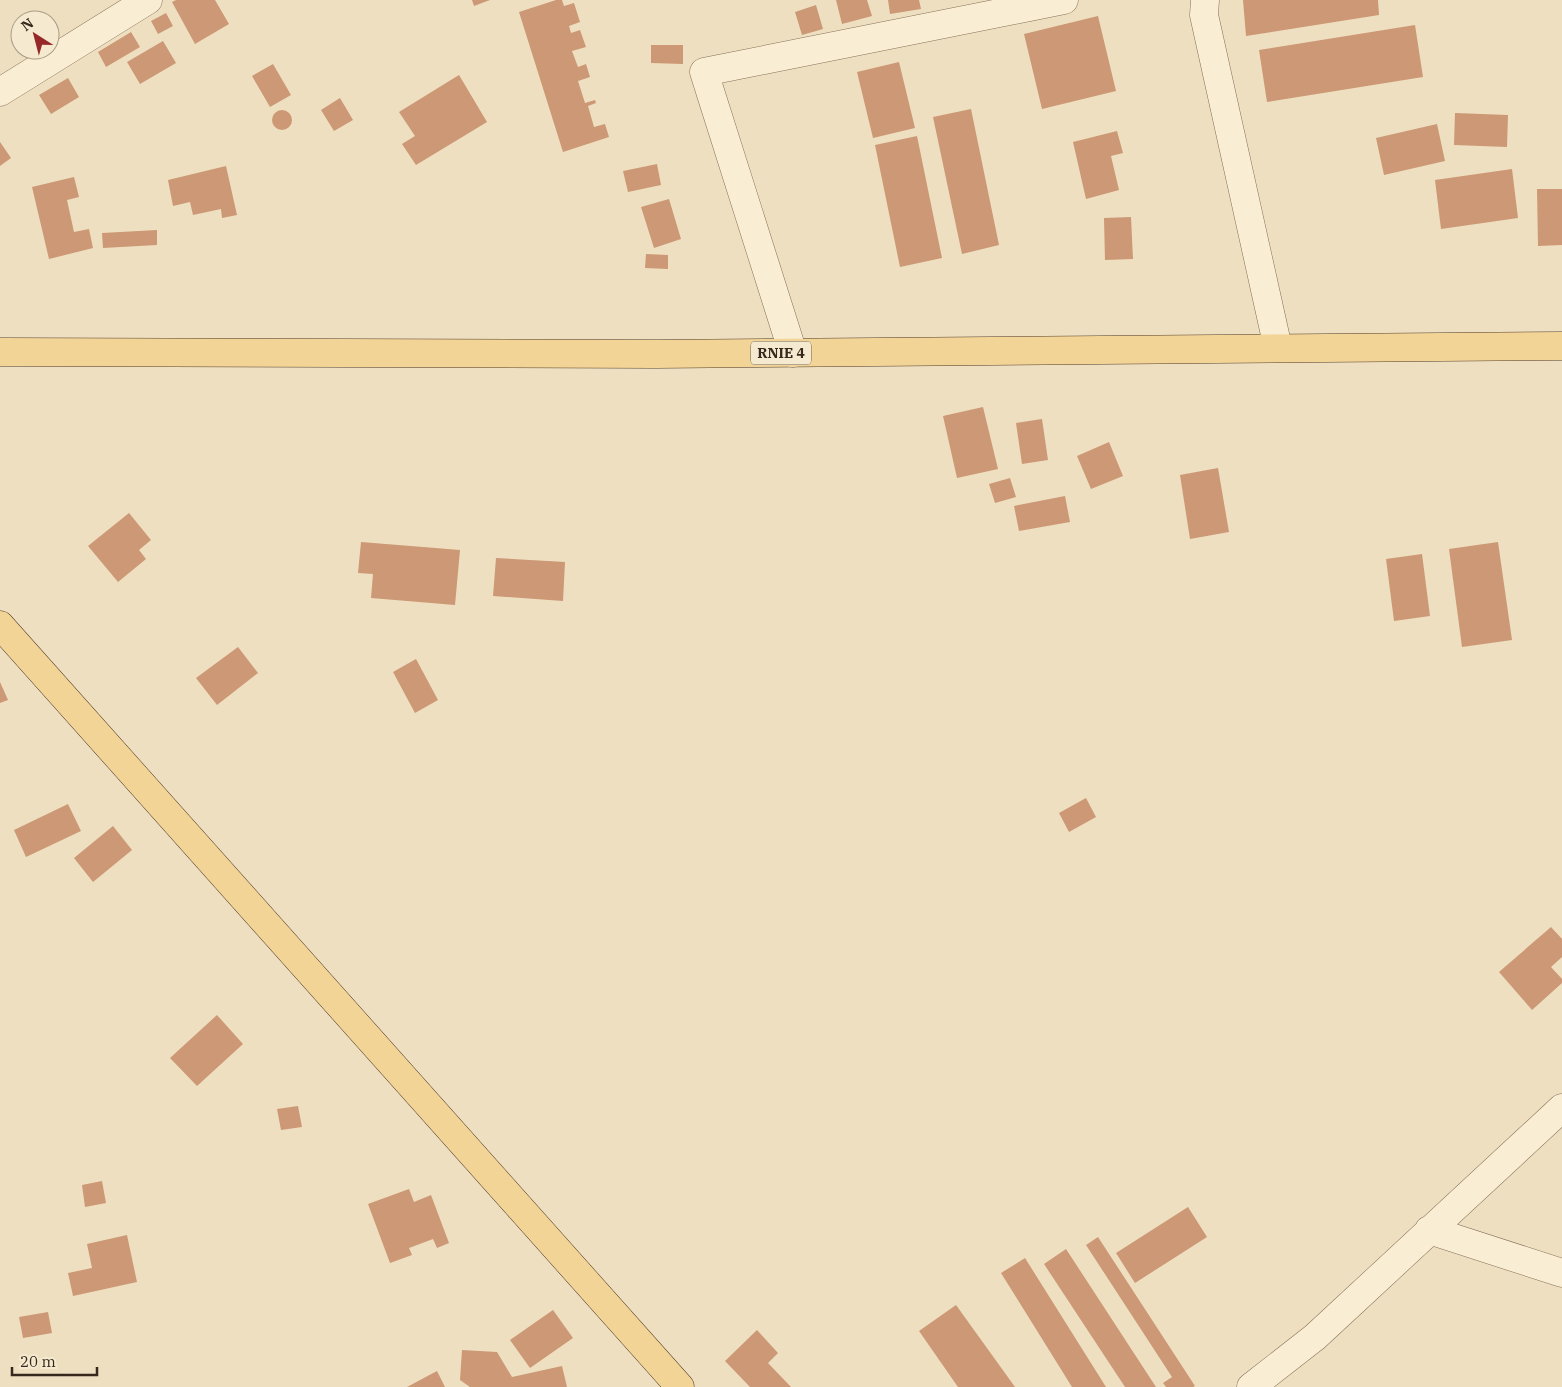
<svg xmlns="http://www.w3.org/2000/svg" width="1562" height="1387" viewBox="0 0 1562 1387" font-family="'IBM Plex Serif',serif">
<rect width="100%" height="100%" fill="#eedfc0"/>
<path fill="#cc9875" d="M176,0h39l14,24 -34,20 -23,-42z
M472,0h18l-16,6z
M556,0h6l2,6 10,-3 6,19 -11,4 2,7 9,-3 6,17 -14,4 6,16 8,-3 4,13 -12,4 7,22 10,-3 1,3 -8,3 6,21 11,-3 4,13 -46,15 -44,-140z
M836,0h31l5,16 -30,8z
M888,0h31l2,9 -31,5z
M1243,0h135l1,15 -133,21z
M816,5l7,24 -21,6 -7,-23z
M166,13l7,13 -15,8 -7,-13z
M1098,16l18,75 -74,18 -18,-75z
M1415,25l8,52 -156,25 -8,-52z
M131,32l9,15 -34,20 -8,-15z
M163,41l13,22 -36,21 -13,-22z
M651,45h32v19l-32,-1z
M899,62l16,66 -42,10 -16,-66z
M273,64l18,31 -21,12 -18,-31z
M459,75l28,47 -71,43 -14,-21 13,-8 -16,-24z
M68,78l11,19 -28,17 -12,-19z
M340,98l13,22 -19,11 -13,-21z
M971,109l28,136 -37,9 -29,-137z
M272 120a10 10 0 1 1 20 0a10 10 0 1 1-20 0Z
M1455,113l53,2 -1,32 -53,-2z
M1437,124l8,37 -61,14 -8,-37z
M1117,131l6,22 -12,3 8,34 -33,9 -13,-57z
M917,136l25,122 -42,9 -25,-122z
M0,142l11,16 -11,8z
M657,164l4,21 -33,7 -5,-21z
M226,166l11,49 -15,3 -1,-9 -28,6 -3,-13 -17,4 -5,-26z
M1512,169l6,49 -77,11 -6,-49z
M74,177l5,20 -12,3 7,32 15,-3 4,19 -44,11 -17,-72z
M1537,189h25v56l-24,1z
M669,199l12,40 -27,9 -13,-41z
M1131,217l2,42 -28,1 -1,-42z
M157,230v15l-54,3 -1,-15z
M646,254l22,1v14l-23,-1z
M983,407l15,62 -41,9 -14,-62z
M1042,419l6,41 -26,4 -6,-41z
M1109,442l14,34 -32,13 -14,-33z
M1218,468l11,64 -39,7 -10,-64z
M1010,478l6,19 -21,6 -6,-19z
M1065,496l5,26 -51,9 -5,-25z
M129,513l22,27 -12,10 7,9 -28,23 -30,-36z
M361,542l99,8 -5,55 -84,-7 2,-24 -15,-1z
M1498,542l14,98 -50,7 -13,-98z
M1422,554l8,62 -36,5 -8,-62z
M496,558l69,4 -2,39 -70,-5z
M238,647l20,26 -41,32 -21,-27z
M416,659l22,41 -23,13 -22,-41z
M0,682l8,18 -8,3z
M1086,798l10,19 -27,15 -10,-19z
M68,804l13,27 -55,26 -12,-27z
M113,826l19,24 -39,32 -19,-24z
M1551,927l11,12v18l-11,10 11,12v4l-30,27 -33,-38z
M217,1015l26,29 -46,42 -27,-28z
M298,1106l4,21 -21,3 -4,-21z
M102,1181l4,22 -21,4 -3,-22z
M409,1189l5,13 17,-7 18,48 -12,5 -4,-9 -24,9 3,7 -22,8 -22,-59z
M1188,1207l19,30 -72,46 -19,-30z
M127,1235l10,47 -64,14 -5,-23 24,-5 -5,-24z
M1098,1237l97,149 -2,1h-27l-3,-4 9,-6 -86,-132z
M1066,1249l90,138h-31l-81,-123z
M1025,1258l81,129h-34l-71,-114z
M956,1305l59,82h-57l-39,-56z
M553,1310l20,28 -43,30 -20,-28z
M48,1312l4,21 -29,5 -4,-21z
M757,1330l21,23 -10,10 23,24h-41l-25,-26z
M462,1350l35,2 15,25 50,-11 5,21h-97l-10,-7z
M437,1371l8,16h-38z"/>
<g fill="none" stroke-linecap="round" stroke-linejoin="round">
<g stroke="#877058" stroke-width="29">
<path id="minor" d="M1205,0l-1,15 74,333
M0,92l148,-92
M793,353l-89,-281 360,-72
M1429,1230l133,43
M1251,1387l64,-50 247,-229"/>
</g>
<g stroke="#543e2c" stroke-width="29">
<path id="major" d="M0,352l656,2 906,-8
M0,625l680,762"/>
</g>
<use href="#minor" stroke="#f9edd3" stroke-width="28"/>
<use href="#major" stroke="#f2d497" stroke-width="28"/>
</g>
<g text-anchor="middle" stroke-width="4.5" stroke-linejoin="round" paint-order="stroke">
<rect fill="#f5eacf" stroke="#6f6252" stroke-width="1" x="751" y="341.5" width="60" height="23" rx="4"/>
<g font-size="14" font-weight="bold" fill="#36281c">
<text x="781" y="358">RNIE 4</text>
</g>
</g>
<g transform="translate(35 35) rotate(324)"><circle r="24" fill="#f5eacf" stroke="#a99c87"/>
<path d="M0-4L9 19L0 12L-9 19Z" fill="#96282a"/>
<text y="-8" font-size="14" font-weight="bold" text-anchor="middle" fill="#36281c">N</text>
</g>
<path d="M12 1367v8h85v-8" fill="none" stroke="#36281c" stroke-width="2.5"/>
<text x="20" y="1367" font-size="15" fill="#36281c" stroke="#f5eacf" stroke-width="4" paint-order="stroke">20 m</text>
</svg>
